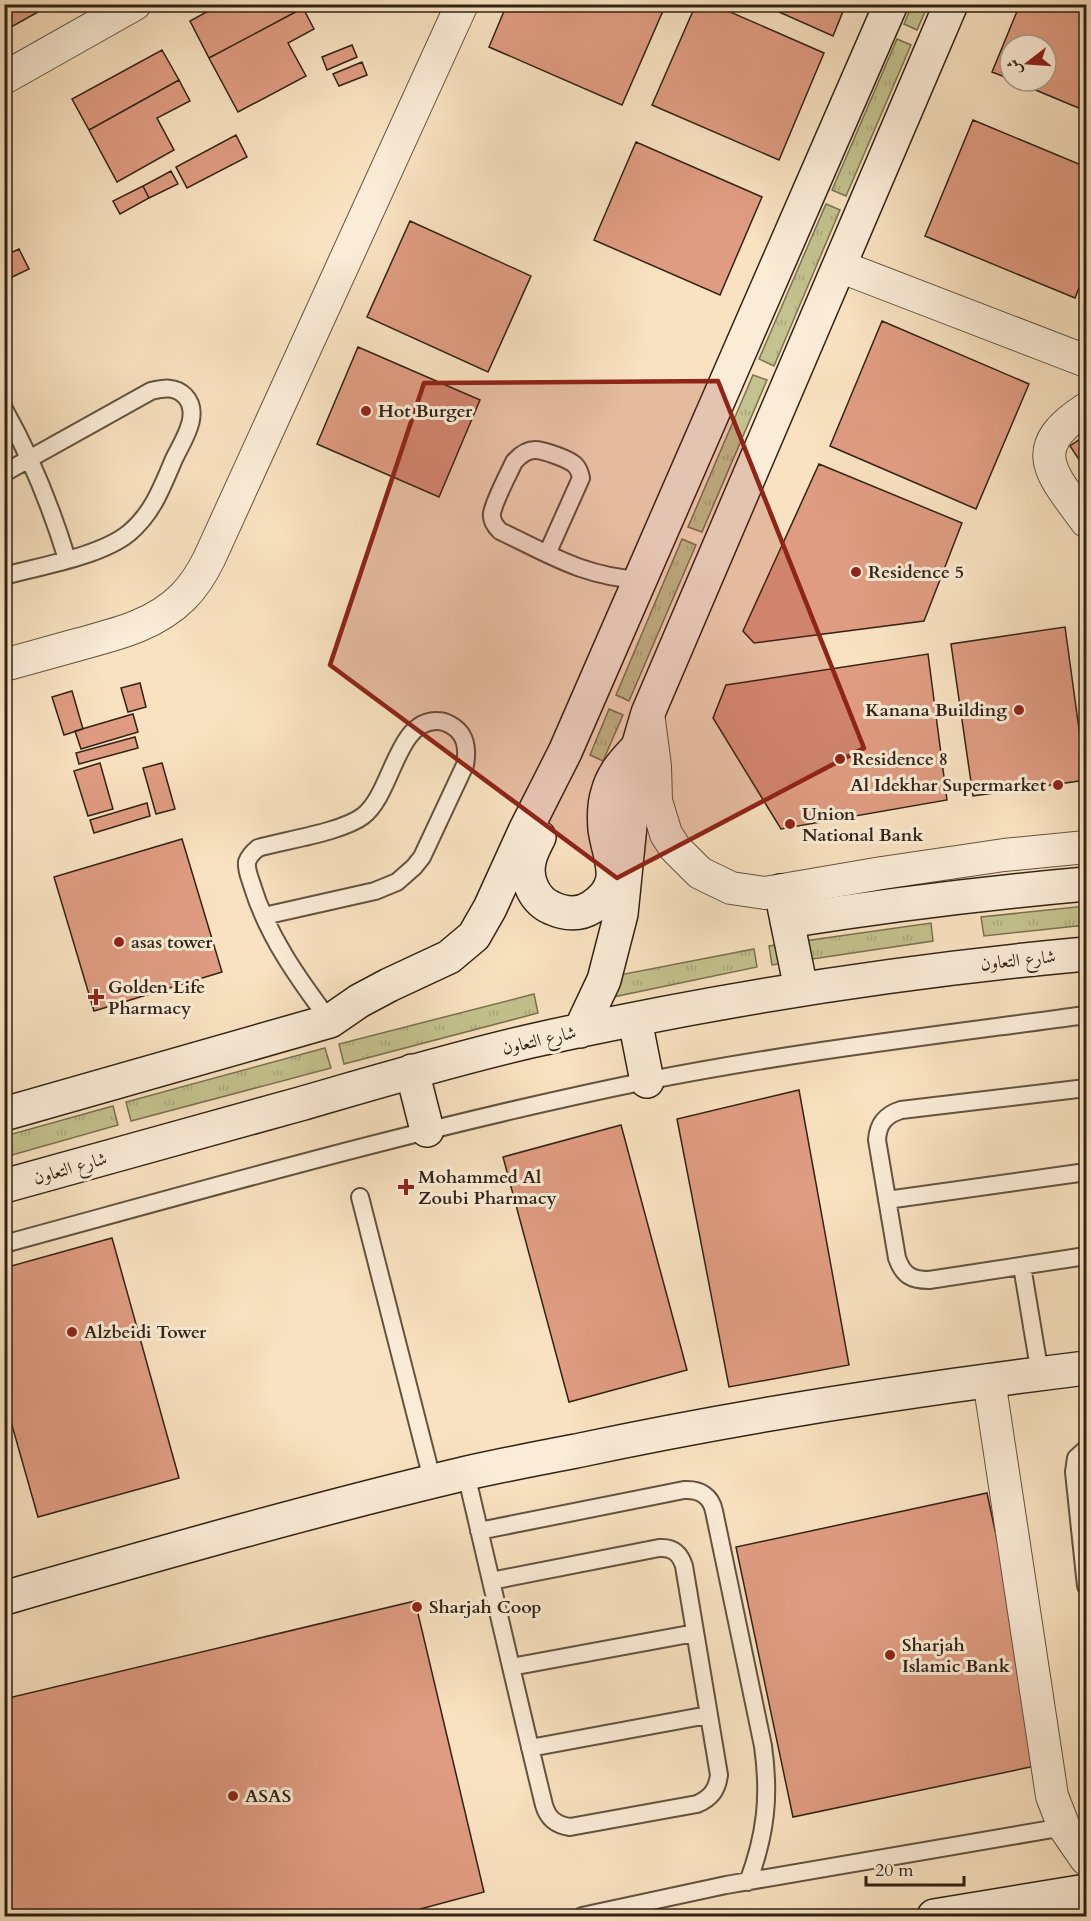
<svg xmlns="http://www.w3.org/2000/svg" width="1091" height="1921" viewBox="0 0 1091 1921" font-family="Cardo,Amiri,serif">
<defs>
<pattern id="grass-tufts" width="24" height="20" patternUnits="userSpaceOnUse" patternTransform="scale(1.5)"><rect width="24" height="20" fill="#c4c28e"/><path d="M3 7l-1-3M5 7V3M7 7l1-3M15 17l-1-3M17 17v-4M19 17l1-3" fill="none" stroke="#a9a67a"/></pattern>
</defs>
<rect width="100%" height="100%" fill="#f9e2c1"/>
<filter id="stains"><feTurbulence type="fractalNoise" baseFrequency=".00333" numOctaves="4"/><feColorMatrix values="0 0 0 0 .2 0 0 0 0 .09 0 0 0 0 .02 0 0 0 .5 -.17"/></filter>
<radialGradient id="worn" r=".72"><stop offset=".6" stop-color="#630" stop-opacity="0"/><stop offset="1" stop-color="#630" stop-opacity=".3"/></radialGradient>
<path fill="url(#grass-tufts)" stroke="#7a7252" stroke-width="1.5" d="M912,5h16l-11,25 -13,-6z
M897,39l14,6 -65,151 -14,-6z
M826,204l14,6 -66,156 -15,-7z
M753,375l14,5 -65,152 -14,-5z
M682,539l14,6 -67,156 -13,-6z
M609,709l14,6 -20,46 -13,-6z
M1086,906v19l-102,11 -3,-19z
M931,923l2,18 -161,24 -3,-19z
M754,949l3,18 -144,30 -4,-20z
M534,994l4,19 -194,51 -5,-20z
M325,1048l6,20 -200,53 -5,-19z
M113,1106l5,19 -113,32v-21z"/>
<path fill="#e09c82" stroke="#312315" stroke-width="1.5" d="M4,4h41l2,3 -43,24z
M221,4h81l1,4 -94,50 -19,-37z
M507,4h159l-44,101 -133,-58z
M696,4h16l112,49 -45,107 -127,-55z
M761,4h85l-13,32z
M1020,4h66v107l-72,-30h32v-36h-36v34l-18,-7z
M303,8l11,21 -26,14 18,33 -68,36 -29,-54z
M352,45l5,12 -30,13 -5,-13z
M162,50l17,30 -90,50 -17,-31z
M362,62l5,13 -28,11 -6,-12z
M179,80l11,21 -33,17 17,32 -57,32 -28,-52z
M973,120l113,47v103l-11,28 -150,-62z
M236,135l11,22 -60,31 -11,-21z
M636,142l126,55 -42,98 -126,-55z
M171,171l7,13 -29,14 -6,-12z
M143,186l6,12 -29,16 -7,-13z
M410,221l121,55 -43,96 -121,-55z
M19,249l10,20 -25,12v-25z
M882,321l147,63 -53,125 -146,-63z
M358,347l122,53 -41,97 -122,-53z
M1086,435v35l-16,-24z
M819,464l143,59 -38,98 -170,22 -11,-12z
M1065,627l21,153 -113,16 -22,-152z
M928,654l19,146 -166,29 -68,-111 13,-33z
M140,683l6,24 -18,5 -7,-24z
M72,691l11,38 -19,6 -12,-38z
M133,714l5,18 -57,17 -6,-18z
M135,737l3,11 -59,16 -3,-11z
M100,763l13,46 -25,7 -14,-45z
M162,763l13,46 -19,5 -13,-46z
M147,803l3,13 -56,17 -4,-13z
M182,839l40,133 -128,39 -40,-134z
M799,1090l50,275 -120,22 -52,-268z
M621,1125l66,245 -118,32 -66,-245z
M112,1238l67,240 -141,39 -34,-120v-129z
M987,1493l58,271 -252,53 -57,-270z
M415,1601l69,291 -90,24h-390v-217z"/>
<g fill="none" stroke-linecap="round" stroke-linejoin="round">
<g stroke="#635340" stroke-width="20">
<path id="lane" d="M4,409c27,48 47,98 63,150
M4,473l147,-82c13,-3 24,-5 34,5 17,18 -3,46 -11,63 -12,28 -21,54 -45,74 -28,23 -88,33 -125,43
M547,554l34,-76c-1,-5 -2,-9 -6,-13 -6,-6 -32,-15 -40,-15 -9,0 -15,5 -21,12 -6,13 -19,37 -22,51 -1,7 3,13 8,18 51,24 82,45 140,49
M264,916l111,-25 22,-9 17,-15 8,-10 43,-92c2,-11 2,-22 -4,-31 -5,-7 -15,-13 -23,-13 -42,-2 -45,72 -75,95 -21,16 -77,24 -105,32 -5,4 -9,8 -11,14 -1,8 3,16 5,23 15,50 47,95 78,136
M1086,1088l-185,22c-16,5 -23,14 -24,30l20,118c6,17 14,22 32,22l157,-24
M360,1197l73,286
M887,1200l199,-28
M4,1244c213,-58 426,-119 642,-163 146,-29 293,-46 440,-66
M1022,1266l18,108
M1086,1449l-10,9 -2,14 12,114
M466,1474c26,110 51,221 78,331 4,14 12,20 26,22l127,-23c14,-6 20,-14 22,-29l-35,-209c-4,-13 -12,-19 -25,-18l-168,33
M479,1531l205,-41c16,-1 27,6 30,21l49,235c7,50 3,88 -15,136
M511,1667l184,-34
M530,1748l178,-33
M582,1916l144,-31 338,-58"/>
</g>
<g stroke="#635340" stroke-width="34">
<path id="street" d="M4,78l131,-74
M839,266l247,95
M1086,409c-62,40 -34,65 0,112
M4,665c26,-7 51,-14 76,-21 37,-10 75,-19 103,-47 11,-11 19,-24 26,-38l253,-555
M648,713l7,53 1,35 10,33 9,14 25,25 31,15 34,5 117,-20 122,-18 82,-8
M989,1380l63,416 12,31 22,32"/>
</g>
<g stroke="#312315" stroke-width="36">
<path id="secondary" d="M539,837c-4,8 -9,17 -10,25 -4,18 6,39 23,46 13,6 28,7 40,-1 35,-23 17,-48 13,-78 -1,-12 -1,-25 3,-37 5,-19 17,-31 30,-45
M781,891l20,98
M787,921c100,-16 199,-28 299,-37
M635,1020l12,61
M580,1031l24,-51 17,-66 17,-167 10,-34 303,-709
M412,1071l15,59
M4,1114l326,-93 29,-20 30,-16 60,-28 25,-21 16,-28 35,-77 40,-79 326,-748
M4,1186c99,-27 197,-55 296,-82 76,-22 153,-45 231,-63 183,-41 369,-70 555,-87
M4,1598c154,-44 307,-88 463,-125 36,-8 72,-15 109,-22 169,-36 339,-62 510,-83
M934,1916l152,-25"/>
</g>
<use href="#lane" stroke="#fbecd7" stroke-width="16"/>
<use href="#street" stroke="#fbecd7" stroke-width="32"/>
<use href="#secondary" stroke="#fbecd7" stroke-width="33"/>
</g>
<path fill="#8f2418" fill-opacity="0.2" stroke="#8f2418" stroke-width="4.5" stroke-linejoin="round" d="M718,381l146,367 -247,130 -287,-213 94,-282z"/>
<g fill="#8f2418" stroke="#fbecd7" stroke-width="2">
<circle cx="366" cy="411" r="6"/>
<circle cx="856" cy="572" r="6"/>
<circle cx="1019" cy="710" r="6"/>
<circle cx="840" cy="759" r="6"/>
<circle cx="1058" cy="785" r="6"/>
<circle cx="790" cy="824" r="6"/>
<circle cx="119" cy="942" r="6"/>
<path d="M93 988h6v6h6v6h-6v6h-6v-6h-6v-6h6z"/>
<path d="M403 1178h6v6h6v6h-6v6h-6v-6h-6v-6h6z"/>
<circle cx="72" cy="1332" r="6"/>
<circle cx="417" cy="1607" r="6"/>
<circle cx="890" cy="1655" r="6"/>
<circle cx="233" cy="1796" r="6"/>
</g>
<g text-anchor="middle" stroke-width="6" stroke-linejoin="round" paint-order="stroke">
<g font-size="18" font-weight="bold" fill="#312315" stroke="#fbecd7" text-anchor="start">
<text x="378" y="417">Hot Burger</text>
<text x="868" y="578">Residence 5</text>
<text x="1007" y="716" text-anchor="end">Kanana Building</text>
<text x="852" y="765">Residence 8</text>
<text x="1046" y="791" text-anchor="end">Al Idekhar Supermarket</text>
<text x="802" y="820">Union<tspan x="802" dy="21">National Bank</tspan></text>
<text x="131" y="948">asas tower</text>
<text x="108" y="993">Golden Life<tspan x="108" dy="21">Pharmacy</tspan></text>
<text x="418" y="1183">Mohammed Al<tspan x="418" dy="21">Zoubi Pharmacy</tspan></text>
<text x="84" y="1338">Alzbeidi Tower</text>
<text x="429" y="1613">Sharjah Coop</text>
<text x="902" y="1651">Sharjah<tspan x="902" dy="21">Islamic Bank</tspan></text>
<text x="245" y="1802">ASAS</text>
</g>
<g font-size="18" fill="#312315" stroke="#fbecd7">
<text transform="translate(1018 960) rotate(-6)" y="6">شارع التعاون</text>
<text transform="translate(539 1040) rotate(-13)" y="6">شارع التعاون</text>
<text transform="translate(70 1168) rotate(-16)" y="6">شارع التعاون</text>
</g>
</g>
<rect width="1091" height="1921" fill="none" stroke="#f9e2c1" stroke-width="24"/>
<rect x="6" y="6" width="1079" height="1909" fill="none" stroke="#312315" stroke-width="3"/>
<rect x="12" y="12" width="1067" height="1897" fill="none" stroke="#312315" stroke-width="1.5"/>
<g transform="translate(1028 63) rotate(253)"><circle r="28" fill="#fbecd7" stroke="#aa9c89" stroke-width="1.5"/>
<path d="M0-4.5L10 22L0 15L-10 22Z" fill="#8f2418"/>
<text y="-9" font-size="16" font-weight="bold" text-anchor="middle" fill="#312315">ش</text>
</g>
<path d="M866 1876v9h98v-9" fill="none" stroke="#312315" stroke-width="3"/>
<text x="875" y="1876" font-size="18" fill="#312315" stroke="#fbecd7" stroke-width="4.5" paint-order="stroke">20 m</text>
<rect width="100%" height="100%" filter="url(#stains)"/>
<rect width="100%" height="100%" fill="url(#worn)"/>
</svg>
